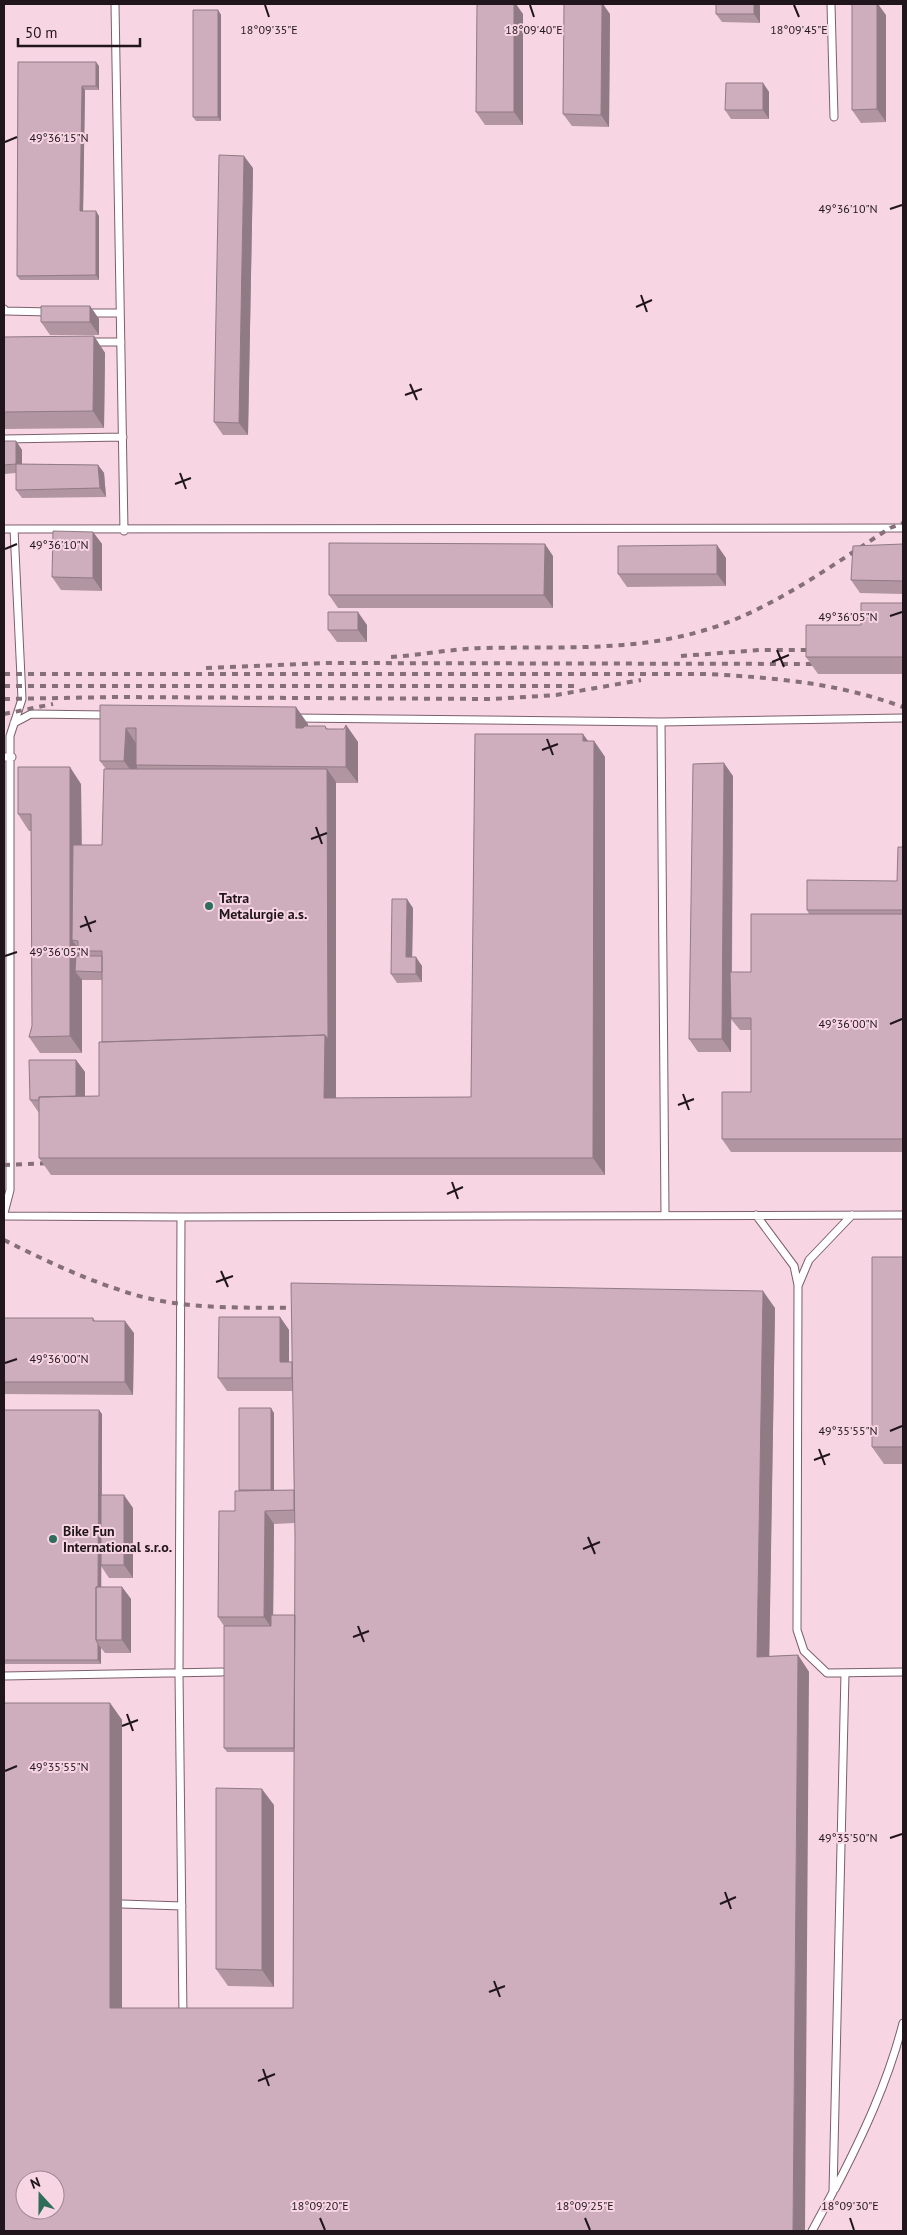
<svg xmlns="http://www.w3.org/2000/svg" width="907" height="2235" viewBox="0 0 907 2235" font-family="'PT Sans',sans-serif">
<rect width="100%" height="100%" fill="#f7d5e3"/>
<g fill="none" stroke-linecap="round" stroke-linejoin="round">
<g stroke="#7c5f6b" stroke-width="9">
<path id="lane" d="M115,4l9,527
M831,4l3,113
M4,309l2,2 44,1
M86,313h34
M89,342h32
M4,439l119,-2
M4,529h10
M294,718l367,4
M14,723l17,-9 77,1
M4,757h8
M4,1213l6,-23v-454l12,-37 -8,-170 889,-1
M665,1215l-4,-493 242,-4
M756,1215l38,51 4,19
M852,1215l-43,45 -11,26 -1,344 7,21 23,22 76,-1
M4,1216l177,1 722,-2
M181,1217l-2,457 4,343
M4,1676l218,-4
M122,1904l60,2
M835,2189c28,-54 53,-107 68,-166
M812,2231l21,-39 12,-519"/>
</g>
<use href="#lane" stroke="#fff" stroke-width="7"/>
<path stroke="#856f79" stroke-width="4" stroke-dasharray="6 6" stroke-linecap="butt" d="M681,656l79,-6h61
M391,657c30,-2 60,-8 91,-9 88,-2 170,6 254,-29 55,-23 104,-59 154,-91l13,-5
M206,668l118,-5 502,1
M4,674h704c69,4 130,9 195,33
M4,686h572
M4,699l112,-2 376,2 64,-4 85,-15
M4,714l49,-10
M4,1165l47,-2
M4,1240c38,19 78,38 119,51 57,20 122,16 182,17"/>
</g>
<path fill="#b196a2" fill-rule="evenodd" d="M716,4h43l1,2v17l-38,-1 -6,-8z
M218,10l3,5v106h-25l-3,-4z
M523,14v111h-38l-9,-13z
M610,14l-1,113 -37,-1 -9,-12z
M886,15v107l-25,1 -9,-13z
M18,62l81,4v24h-14l-2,121 16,5v64h-79l-3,-4z
M763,83l6,9v27h-38l-6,-9z
M253,168l-5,267h-25l-9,-13z
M90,306l9,13v16h-49l-9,-13z
M94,336l11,17 -1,75 -100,1v-92z
M4,441h12l6,9v14l76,1 6,8 2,24 -84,1 -6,-8v-17l-12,1z
M93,532l9,12v47l-41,-1 -9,-13z
M903,544v50l-43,-1 -9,-13z
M553,556v52h-215l-9,-13z
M726,558v28l-99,1 -9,-13z
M903,603v71h-85l-12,-17 55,-32z
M367,625v17h-30l-9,-12z
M100,705l208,19v2h17l3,3h16l2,-4 12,17v41h-22v315l135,-1 116,-356h7l11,16v418h-554l-12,-17v-45l-9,-13 46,-40 9,12v24h14l3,-54v-62h-20v73h-42l-11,-16 3,-11 -1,-195h-2l-11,-17 63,-30 1,61h20l4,-76 -6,-8z
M733,776l-1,196h19l58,-58 -2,-4 90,-29 6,-34v305h-172l-9,-13 29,-47v-62h-11l-9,-11v33h-33l-9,-13z
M413,908l-1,49 10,9v16l-25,1 -6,-9z
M903,1257v207h-19l-12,-17z
M775,1308l-6,348 29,-1 11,17 -805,559 106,-528 12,17v288h171l1,-256h-67l-3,-4v-122l-6,-9 21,-127 35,-77v77h20l-1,-99h-66l-9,-13 62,-61 9,13v32zM295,1523v92h-22l1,-91z
M4,1318h89l2,3 39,12 -1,62 -129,-1z
M4,1410l98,4v81l31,13v70h-24l-8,-12v21h21l9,12v54h-26l-4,-5v16h-97z
M274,1805v182l-46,-1 -12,-17z"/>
<path fill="#907a84" d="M514,4h2l7,10v111l-9,-13z
M602,4h1l7,10 -1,113 -8,-12z
M754,4h5l1,2v17l-6,-9z
M877,4h1l8,11v107l-9,-13z
M218,10l3,5v106l-3,-4z
M96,62l3,4v24l-3,-4z
M763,83l6,9v27l-6,-9z
M82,86l3,4 -2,125 -3,-4z
M244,156l9,12 -5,267 -9,-12z
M96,211l3,5v64l-3,-5z
M90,306l9,13v16l-9,-13z
M94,336l11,17 -1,75 -11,-17z
M16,441l6,9v23l-6,-9z
M98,465l6,8 2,24 -6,-9z
M93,532l9,12v47l-9,-13z
M545,544l8,12v52l-9,-13z
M717,545l9,13v28l-9,-12z
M358,612l9,13v17l-9,-12z
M296,707l12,17 -1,21 -11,-17z
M346,725l12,17v41l-12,-16z
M126,728l11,17 -1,20 1,1 -1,12 -12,-17z
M583,734l11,15v-8l11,16v418l-12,-17z
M724,763l9,13 -2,276 -9,-13z
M70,767l11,17 1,162 -4,-5 -6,-1 8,11h-2l4,4v16h-7l7,9v73l-12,-17z
M327,769l9,13v332l-12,-16z
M407,899l6,9 -1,58 -6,-9z
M416,957l6,9v16l-6,-8z
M76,1060l9,12v41l-9,-13z
M763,1291l12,17 -6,366 -12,-17z
M280,1317l9,13v45l-9,-13z
M125,1321l9,12 -1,62 -8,-13z
M271,1408l3,5v90l-3,-4z
M99,1410l3,4 -1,226h-3z
M124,1495l9,13v70l-9,-13z
M265,1511l9,13 -1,106 -9,-13z
M122,1587l9,12v54l-9,-13z
M98,1644l3,4v16l-3,-4z
M798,1655l11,17 -4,559h-12z
M110,1703l12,17v305l-12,-17z
M262,1789l12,16v182l-12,-17z"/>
<path fill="#ceaebc" stroke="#907a84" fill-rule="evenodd" d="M477,4h37v108h-38z
M564,4h38l-1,111 -38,-1z
M716,4h38v10h-38z
M852,4h25v105l-25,1z
M193,10h25v107h-25z
M18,62h78v24h-14l-2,125h16v64l-79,1z
M726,83h37v27h-38z
M219,155l25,1 -5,267 -25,-1z
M41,306h49v16h-49z
M94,336l-1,75 -89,1v-75z
M4,441h12v23l82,1 2,23 -84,2v-26l-12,1z
M53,531l40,1v46l-41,-1z
M329,543l216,1 -1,51h-215z
M903,544v37l-52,-1 2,-34z
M717,545v29h-99v-28z
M861,603h42v54h-97v-32h55z
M328,612h30v18h-30z
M100,705l196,2v21h7l2,-2h20l1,3h18l2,-4v42l-210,-2v-37h-10l-2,33h-24z
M475,734h108v7h11l-1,417h-554v-61l60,-1v-54l226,-7 -1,63 147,-1z
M724,763l-2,276h-33l4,-275z
M18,767h52v269l-41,1 3,-11 -1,-212h-13z
M104,769h223l1,270 -3,-4 -223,7v-91h-24v-10l-6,-1 1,-95h29z
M898,847h5v63h-96v-30l90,1z
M392,899h15l-1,58h10v17h-25z
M751,914h152v225h-181v-47h29v-74h-20l-1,-46h21z
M76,956h26v16l-27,-1z
M29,1060h47v36l-37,1v3h-9z
M872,1257h31v190h-31z
M291,1283l472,8 -6,366 41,-2 -5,576h-789v-528h106v305h183l2,-472zM25,2180h30v30h-30z
M219,1317h61v45h12v16h-74z
M4,1318h89v3h32v61h-121z
M239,1408h32v82h-32z
M4,1410h95l-1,177h-2v53l2,4v16h-94z
M294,1490v20l-29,1 -1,106h-46l1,-106h16v-20z
M101,1495h23v70h-23z
M96,1587h26v53h-26z
M271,1615h24l-1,133h-70v-122h47z
M216,1788l46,1v181l-46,-1z"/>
<path fill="none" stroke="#20151a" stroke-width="2" d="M265,5l4,12M530,5l4,12M794,5l5,12M5,142l12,-5M890,209l12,-4M641,295l6,17M636,307l16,-7M410,384l7,16M405,395l17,-6M180,473l6,16M175,484l16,-6M5,549l12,-5M890,616l12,-4M777,650l7,17M772,662l17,-7M547,739l6,16M542,750l16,-6M316,827l6,17M311,839l16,-6M85,916l6,16M80,927l16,-6M5,956l12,-4M890,1024l12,-5M683,1094l6,16M678,1105l16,-6M452,1182l6,17M447,1194l16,-7M221,1271l7,16M216,1282l17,-6M5,1363l12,-4M890,1431l12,-5M819,1449l6,16M814,1460l16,-6M588,1537l7,17M583,1549l17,-7M358,1626l6,16M353,1637l16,-6M127,1714l6,17M122,1726l16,-6M5,1771l12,-5M890,1838l12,-4M725,1892l6,17M720,1904l16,-7M494,1981l6,16M489,1992l16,-6M263,2069l6,17M258,2081l17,-7M320,2218l5,12M585,2218l5,12M850,2218l4,12"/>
<g fill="#2e6d5a" stroke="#f7d5e3" stroke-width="2">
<circle cx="209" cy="906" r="5"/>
<circle cx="53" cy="1539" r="5"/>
</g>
<g text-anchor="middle" stroke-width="4" stroke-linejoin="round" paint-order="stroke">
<g font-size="14" font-weight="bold" fill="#20151a" stroke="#f7d5e3" text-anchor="start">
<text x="219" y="903">Tatra<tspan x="219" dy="16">Metalurgie a.s.</tspan></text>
<text x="63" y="1536">Bike Fun<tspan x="63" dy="16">International s.r.o.</tspan></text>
</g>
</g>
<g font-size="12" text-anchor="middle" fill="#20151a" stroke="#f7d5e3" stroke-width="4" stroke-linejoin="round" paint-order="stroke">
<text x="269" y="34">18°09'35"E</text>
<text x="534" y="34">18°09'40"E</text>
<text x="799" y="34">18°09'45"E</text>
<text x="59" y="142">49°36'15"N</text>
<text x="848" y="213">49°36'10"N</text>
<text x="59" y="549">49°36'10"N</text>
<text x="848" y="621">49°36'05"N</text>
<text x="59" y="956">49°36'05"N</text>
<text x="848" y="1028">49°36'00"N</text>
<text x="59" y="1363">49°36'00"N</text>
<text x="848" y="1435">49°35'55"N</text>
<text x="59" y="1771">49°35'55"N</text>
<text x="848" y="1842">49°35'50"N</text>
<text x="320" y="2210">18°09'20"E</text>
<text x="585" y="2210">18°09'25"E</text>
<text x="850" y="2210">18°09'30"E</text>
</g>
<rect width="907" height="2235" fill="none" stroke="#20151a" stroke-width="10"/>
<g transform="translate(40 2195) rotate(339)"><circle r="24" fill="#f7d5e3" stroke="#a18893"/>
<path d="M0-4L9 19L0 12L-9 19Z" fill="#2e6d5a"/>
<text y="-8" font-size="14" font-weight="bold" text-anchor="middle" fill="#20151a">N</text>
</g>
<path d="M18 38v8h122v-8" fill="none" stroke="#20151a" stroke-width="2.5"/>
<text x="25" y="38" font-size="15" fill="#20151a" stroke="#f7d5e3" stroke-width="4" paint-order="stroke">50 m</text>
</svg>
